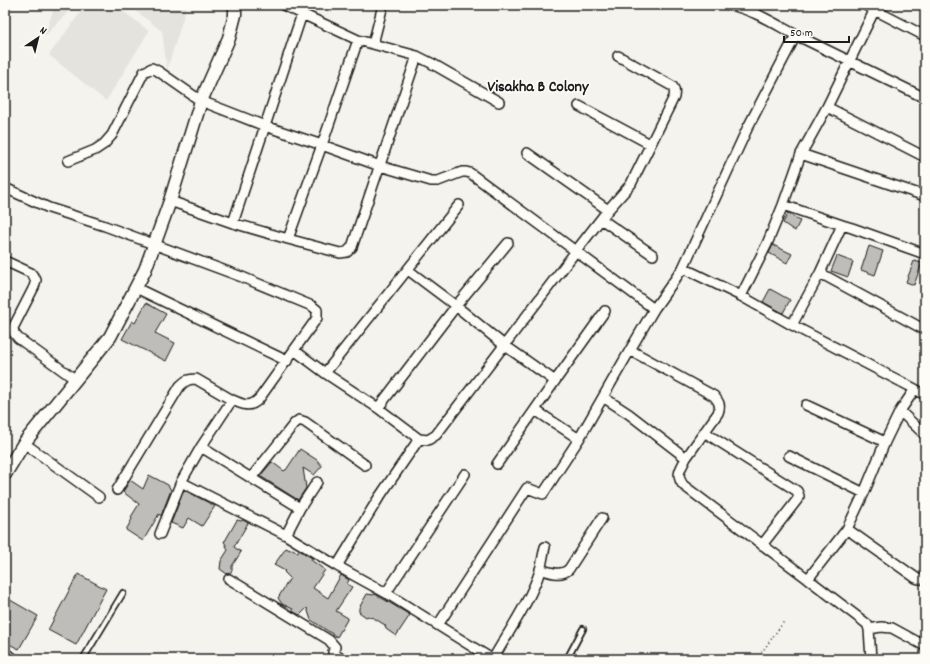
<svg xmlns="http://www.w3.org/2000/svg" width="930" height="664" viewBox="0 0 930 664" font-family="Dekko,sans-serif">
<rect width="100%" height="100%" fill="#f4f3ee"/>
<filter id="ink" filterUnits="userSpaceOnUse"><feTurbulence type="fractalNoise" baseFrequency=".025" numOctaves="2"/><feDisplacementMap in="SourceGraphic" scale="8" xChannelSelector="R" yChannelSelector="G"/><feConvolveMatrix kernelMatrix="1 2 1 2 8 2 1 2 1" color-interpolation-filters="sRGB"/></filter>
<g filter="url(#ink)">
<path fill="#e4e3de" d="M55,5h20l-31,32z
M86,5h29l34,26 -43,70 -57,-46z
M128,5h59l-20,65 -5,-39z"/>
<path fill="#bebdba" stroke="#1c1c1c" d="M788,213l12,8 -5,10 -12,-8z
M773,245l19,9 -5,9 -18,-10z
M869,246l14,5 -8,24 -14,-5z
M837,256l16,6 -5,15 -17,-6z
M914,261l8,2 -8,22 -8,-3z
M770,289l20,11 -7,13 -20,-11z
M146,303l20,11 -11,19 20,10 -9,18 -44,-22 10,-18 3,2z
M300,449l17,11 5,6 -8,9 -11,-7 3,20 -8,12 -38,-24 12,-14 12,9 1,-1h1z
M149,475l19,10 3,5 -10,26 -2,-2 -16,27 -17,-11 6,-11 -1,-2 8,-13 -16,-12 7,-12 13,9z
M184,490l31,16 -13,20 -13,-8 -6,10 -12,-5z
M237,520l4,1 2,-1 5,3 -14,24 7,5 -9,14v5l-2,2 -3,1 -7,-5 1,-8 7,-11 -4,-9h1z
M286,548l4,2 3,-1 5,4 1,-3 13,8 -1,2 14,10 -12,18 15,10 13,-23 8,5 -2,4 5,3 -16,24 12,7 -11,19 -26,-17 -4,-12 -7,7 -8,-4 1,-2 -11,-5 -4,-6 12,-20 -6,-6 1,-1 -11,-6z
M78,574l28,15 -30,56 -28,-15z
M367,594l7,1 1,-1 35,21 -14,21 -10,-7 -1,-4 -13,-8 -1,1 -3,-2 -2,1 -7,-5v-4z
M5,597l33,19 -19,33 -14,-7z"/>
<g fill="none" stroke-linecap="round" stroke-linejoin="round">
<g stroke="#1c1c1c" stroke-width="8">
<path id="service" d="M83,659l40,-66
M567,659l16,-30"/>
</g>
<g stroke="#1c1c1c" stroke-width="12">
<path id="minor" d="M283,5l75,35 59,16 14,7 68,39
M730,5c24,5 45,19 66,30
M865,5l60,31
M373,44l10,-39
M417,56l-65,191 -5,5 -7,1 -52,-14 34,-94 58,21 51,15h7l24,-9h4l4,1 184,136 -24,41
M579,106l71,38
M827,107l98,50
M527,153l81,57
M801,154l124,42
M68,161l27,-11 9,-6 8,-9 32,-63 8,-4 6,3 43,30 64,25 57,19 36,-105
M5,188l44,20 56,18 137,51 70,29 5,4v8l-58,81c-10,10 -16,5 -27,1l-31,47 -20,35 -21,52
M170,201l63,22 55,16
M783,205l59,20
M601,219l52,36
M233,223l32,-97 37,-112
M5,261l26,12 5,7 -2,7 -21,41 1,5 4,5 58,42
M683,268l58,28 51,29 123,64 -15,22 25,24
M408,270l48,36 48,39 51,36 50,-70
M820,273l105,57
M136,288l151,73
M741,296l26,-52 16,-39 18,-51 26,-47 50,-102
M654,309l29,-41 64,-139 49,-94 129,63
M792,325l28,-52 22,-48 10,3 73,26
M294,350l31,23 53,35 41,31
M325,373l134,-168
M915,389l10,6
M806,405l79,37
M378,408l78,-102 52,-63
M535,410l44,29 24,-42 26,17 57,44 32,-45c3,-8 1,-11 -4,-17l-84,-46 -27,47
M704,432l93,59 2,5 -2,4 -35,45
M24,443l75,54
M201,447l50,31 43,-54 5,-4 6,2 60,43
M789,456l75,37
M686,458c-5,11 -11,16 -3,27l125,94 39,-50 17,-36 21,-51 15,-31
M497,464l58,-83
M251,478l49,30
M181,482l105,53 51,31 49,27 106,66
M117,490l63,-104c6,-6 9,-7 16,-7l36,21
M847,529l69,49 3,1h6
M286,535l14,-27 17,-26
M337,566l41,-67 41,-60 9,1 8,-5 140,-184 32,-41 23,-26 43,-87c1,-5 1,-8 -2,-11l-54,-30
M540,569c10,3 21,8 29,0l33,-51
M229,579l100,61 6,7 -2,5 8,7
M808,579l59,45 2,5 2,30
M386,593l79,-119
M438,625l89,-137 16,6 36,-55
M869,629l12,-2 11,1 33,18
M493,659c16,-28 37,-58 47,-88 2,-8 3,-16 5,-24"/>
</g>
<g stroke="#1c1c1c" stroke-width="15">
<path id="tertiary" d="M5,474l19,-31 86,-106 35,-67 25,-69 31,-100 28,-63 6,-23v-10
M5,655l7,4"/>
</g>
<path stroke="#1c1c1c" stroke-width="1.5" stroke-dasharray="1 3" stroke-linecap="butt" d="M757,659l28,-39"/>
<use href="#service" stroke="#fdfcf7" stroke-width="4.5"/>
<use href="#minor" stroke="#fdfcf7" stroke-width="9"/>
<use href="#tertiary" stroke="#fdfcf7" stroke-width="12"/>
</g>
</g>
<g text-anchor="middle" stroke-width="3.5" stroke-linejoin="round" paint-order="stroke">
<g font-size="16" font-weight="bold" fill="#1c1c1c" stroke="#fdfcf7">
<text x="538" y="91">Visakha B Colony</text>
</g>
</g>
<rect width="930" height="664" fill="none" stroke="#fdfcf7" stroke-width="20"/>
<rect x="10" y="10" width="910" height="644" fill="none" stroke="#1c1c1c" stroke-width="1.5" filter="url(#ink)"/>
<g transform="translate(38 38) rotate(35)" stroke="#fdfcf7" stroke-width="3" paint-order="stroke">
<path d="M0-3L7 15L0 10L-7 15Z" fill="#1c1c1c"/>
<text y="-6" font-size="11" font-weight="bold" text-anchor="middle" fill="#1c1c1c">N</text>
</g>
<path d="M784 36v6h65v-6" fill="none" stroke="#1c1c1c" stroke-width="2"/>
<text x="790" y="36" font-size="12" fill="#1c1c1c" stroke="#fdfcf7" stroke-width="3" paint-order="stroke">50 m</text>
</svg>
